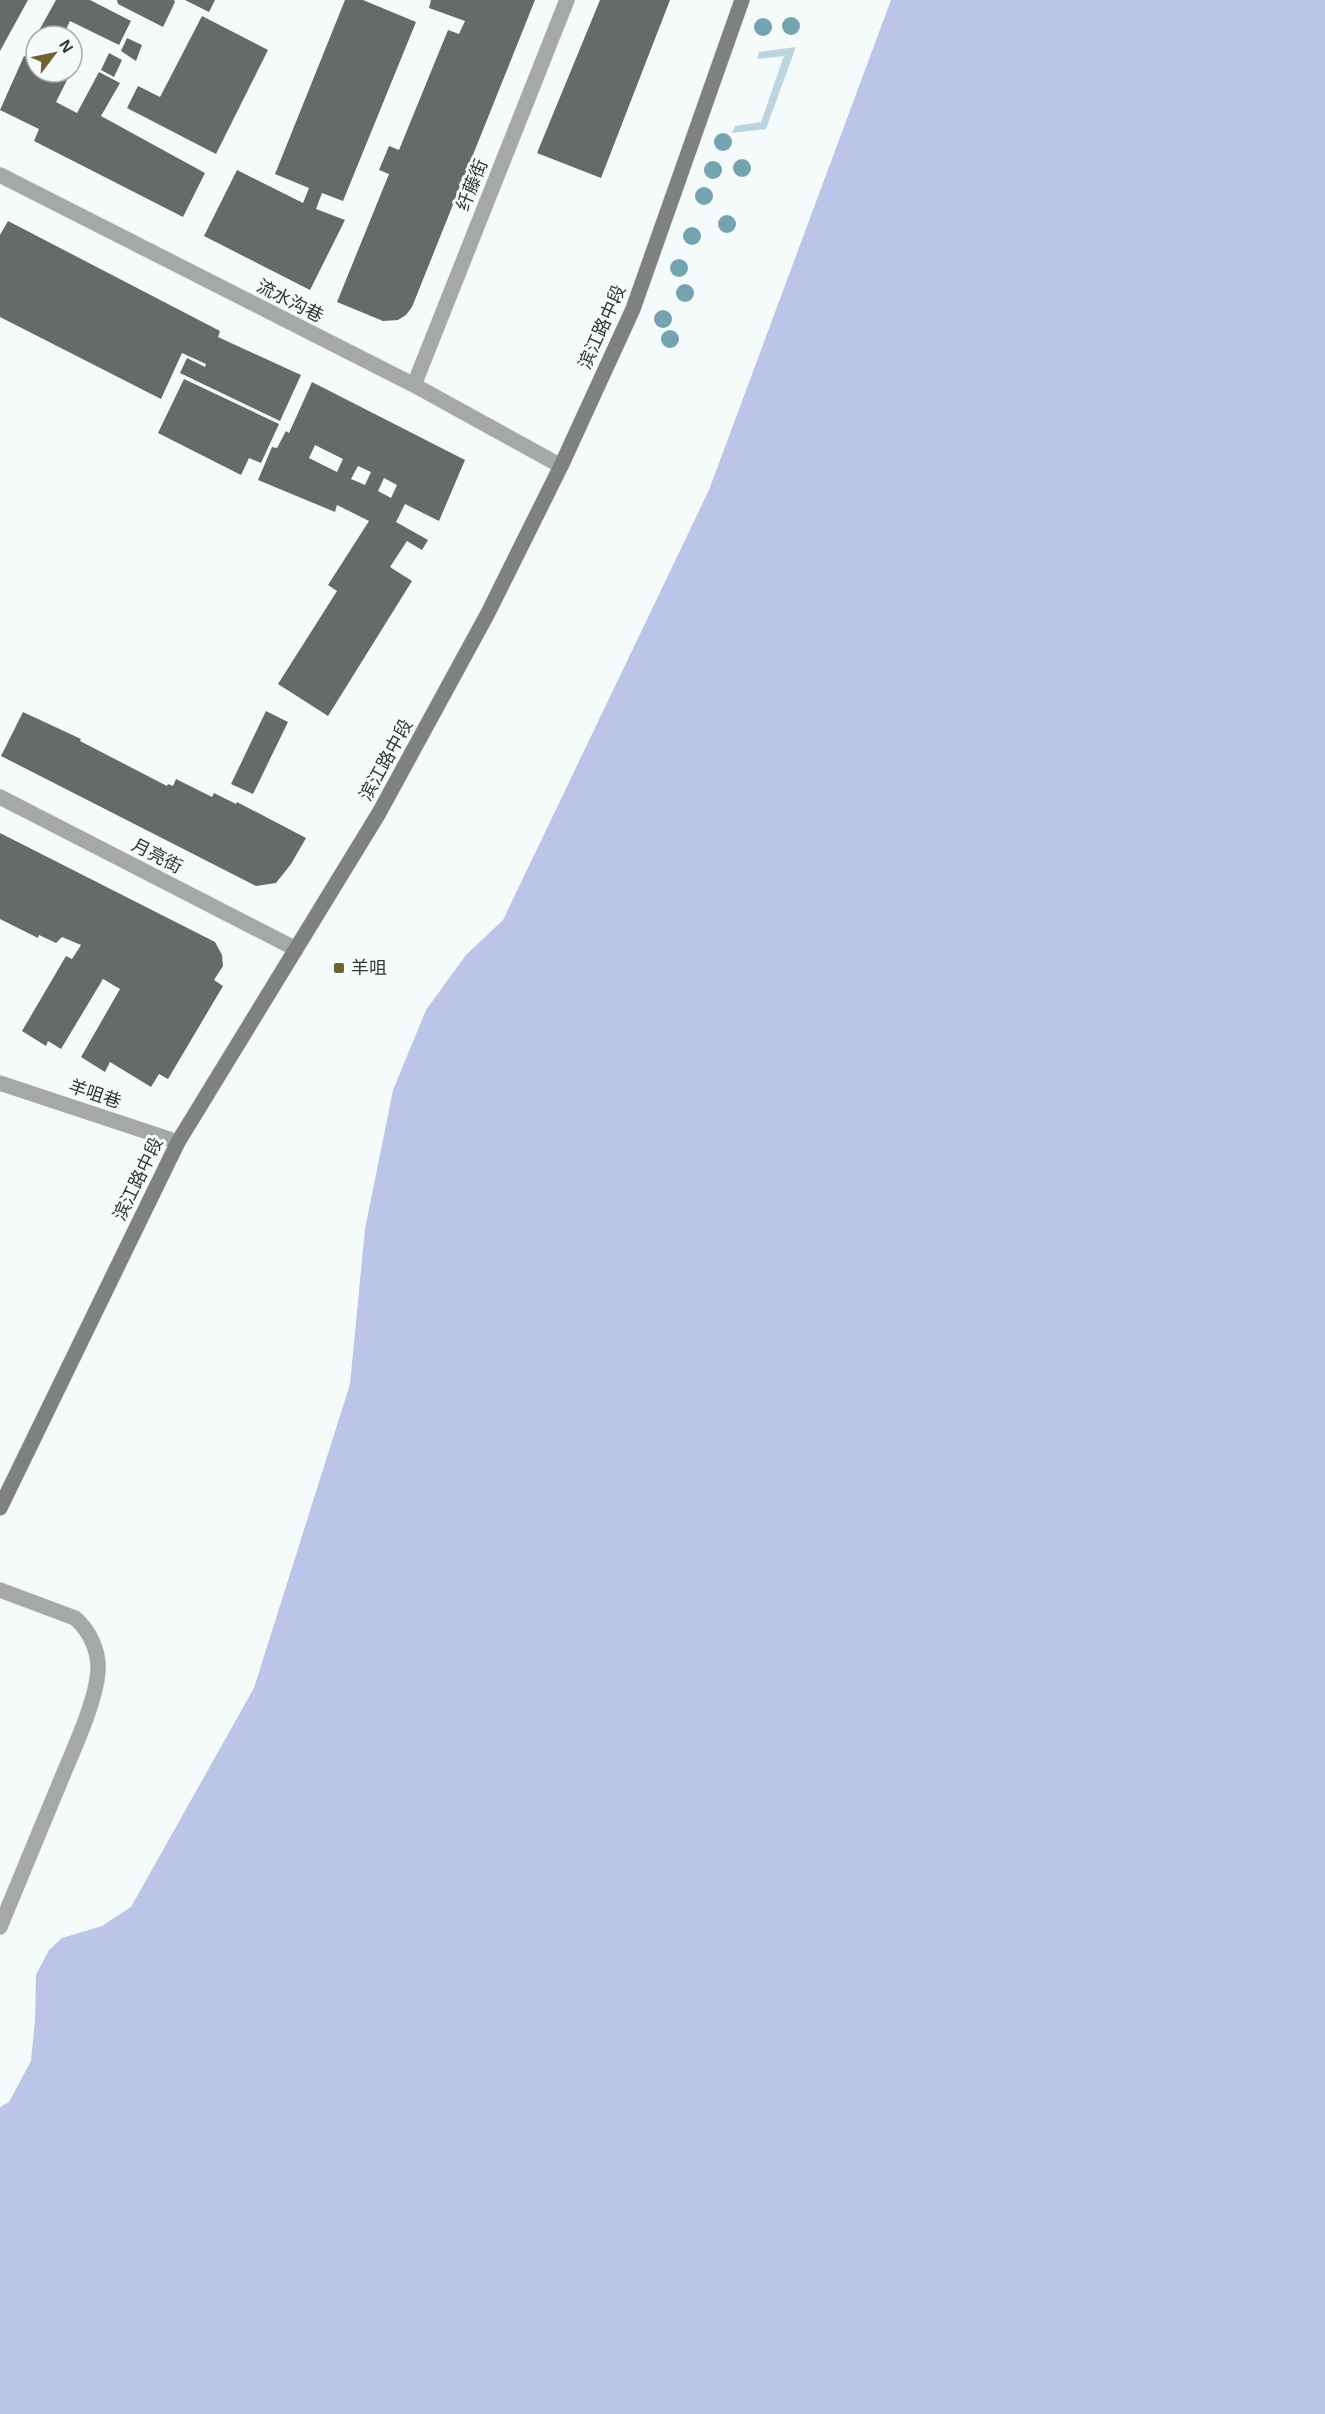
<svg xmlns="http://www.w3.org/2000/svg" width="1325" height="2414" viewBox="0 0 1325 2414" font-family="Arial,'Noto Sans SC',sans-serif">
<rect width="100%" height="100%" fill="#f5fafb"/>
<path fill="#bbd5e0" d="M796,47l-30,82 -34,4 3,-7 26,-4 23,-66 -27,3 2,-7z"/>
<path fill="#bcc4e7" d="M891,0h434v2414h-1325v-307l9,-5 22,-41 4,-41 1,-45 13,-25 13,-12 40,-12 29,-19 123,-219 96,-304 15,-155 28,-139 33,-80 40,-55 37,-35 206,-430z"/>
<path fill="#666a6a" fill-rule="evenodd" d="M0,0h28l-28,51z
M56,0h34l41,21 -12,24 -49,-24 -7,15h-27z
M117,0h57l1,2 -12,25 -45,-23z
M185,0h30l-6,12z
M345,0h18l53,22 -73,179 -21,-8 -6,16 29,11 -35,70 -106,-54 33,-66 66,33 6,-15 -34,-14z
M431,0h104l-123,307 -6,8 -8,5 -15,1 -46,-19 52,-128 -10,-4 10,-24 10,4 49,-120 11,4 6,-13 -36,-13z
M600,0h70l-69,178 -64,-25z
M202,16l66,34 -52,104 -89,-46 11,-22 22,11z
M127,38l15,7 -6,16 -15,-10z
M109,53l13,7 -8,17 -13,-7z
M24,56l12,6v10h20l12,6 -12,24 21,11 22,-41 21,11 -19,33 104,57 -22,44 -149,-76 5,-12 -39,-19z
M8,221l212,110 -2,6 83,38 -21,46 -100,-48 7,-15 18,9 1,-3 -24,-11 -21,46 -161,-82v-82z
M184,379l95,45 -18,39 -12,-5 -8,17 -83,-42z
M312,382l153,78 -26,61 -34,-17 -9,18 32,18 -6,10 -15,-9 -17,26 22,14 -84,135 -50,-32 59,-93 -9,-6 41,-64 -32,-16 -2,7 -77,-32 14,-33 5,1 9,-17 3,2zM315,445l28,14 -6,13 -28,-14zM358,466l13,6 -6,13 -14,-6zM384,478l13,7 -6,13 -13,-7z
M266,711l22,11 -35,72 -22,-10z
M23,712l58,27 -1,2 87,45 1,-2 5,2 3,-7 36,18 2,-4 22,11 1,-2 69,36 -15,26 -15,19 -20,3 -255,-130z
M0,833l215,109 7,13 1,11 -9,14 9,6 -55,93 -9,-5 -8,13 -41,-25 -5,10 -24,-15 39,-68 -17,-10 -42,70 -13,-8 -2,5 -24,-15 44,-75 6,3 9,-14 -19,-8 -6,6 -17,-8 -1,3 -38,-19z"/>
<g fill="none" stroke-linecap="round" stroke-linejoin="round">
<g stroke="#d2d7d8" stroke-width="16">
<path id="service" d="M0,1590l75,28c15,13 24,33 23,53 -2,30 -23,75 -35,104 -21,50 -42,101 -63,152"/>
</g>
<g stroke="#d2d7d8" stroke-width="16">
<path id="minor" d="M0,175l414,210 147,81
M414,385l153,-385
M0,797l296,152
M0,1083l178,59"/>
</g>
<g stroke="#d2d7d8" stroke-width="16">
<path id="secondary" d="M0,1508l178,-366 201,-329 109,-200 73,-147 72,-157 109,-309"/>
</g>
<use href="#service" stroke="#a6a7a8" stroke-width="15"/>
<use href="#minor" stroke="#a6a7a8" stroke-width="15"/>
<use href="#secondary" stroke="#7e8082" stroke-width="15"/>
</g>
<g fill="#75a4b1">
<circle cx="791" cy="26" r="9"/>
<circle cx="763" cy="27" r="9"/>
<circle cx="723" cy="142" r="9"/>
<circle cx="742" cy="168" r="9"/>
<circle cx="713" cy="170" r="9"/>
<circle cx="704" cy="196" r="9"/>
<circle cx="727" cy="224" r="9"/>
<circle cx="692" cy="236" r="9"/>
<circle cx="679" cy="268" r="9"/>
<circle cx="685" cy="293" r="9"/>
<circle cx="663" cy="319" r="9"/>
<circle cx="670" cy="339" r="9"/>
</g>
<rect fill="#6f6330" stroke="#f5fafb" stroke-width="2" x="333" y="962" width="12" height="12" rx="3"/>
<g text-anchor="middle" stroke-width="6" stroke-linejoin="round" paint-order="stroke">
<g font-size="18" fill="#333536" stroke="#f5fafb">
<text transform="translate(472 185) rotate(-68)" y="6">纤藤街</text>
<text transform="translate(290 301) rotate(27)" y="6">流水沟巷</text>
<text transform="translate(602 327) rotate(-66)" y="6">滨江路中段</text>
<text transform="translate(386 760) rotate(-61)" y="6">滨江路中段</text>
<text transform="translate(157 856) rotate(27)" y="6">月亮街</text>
<text transform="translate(95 1094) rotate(19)" y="6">羊咀巷</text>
<text transform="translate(138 1179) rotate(-64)" y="6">滨江路中段</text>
</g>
<g font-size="18" fill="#333536" stroke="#f5fafb" text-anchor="start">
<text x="351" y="974">羊咀</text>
</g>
</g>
<g transform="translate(54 54) rotate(58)"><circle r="28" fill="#f5fafb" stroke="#a7abac" stroke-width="1.5"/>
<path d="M0-4.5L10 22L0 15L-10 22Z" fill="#6f6330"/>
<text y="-9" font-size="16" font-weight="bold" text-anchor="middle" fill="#333536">N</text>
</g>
</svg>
